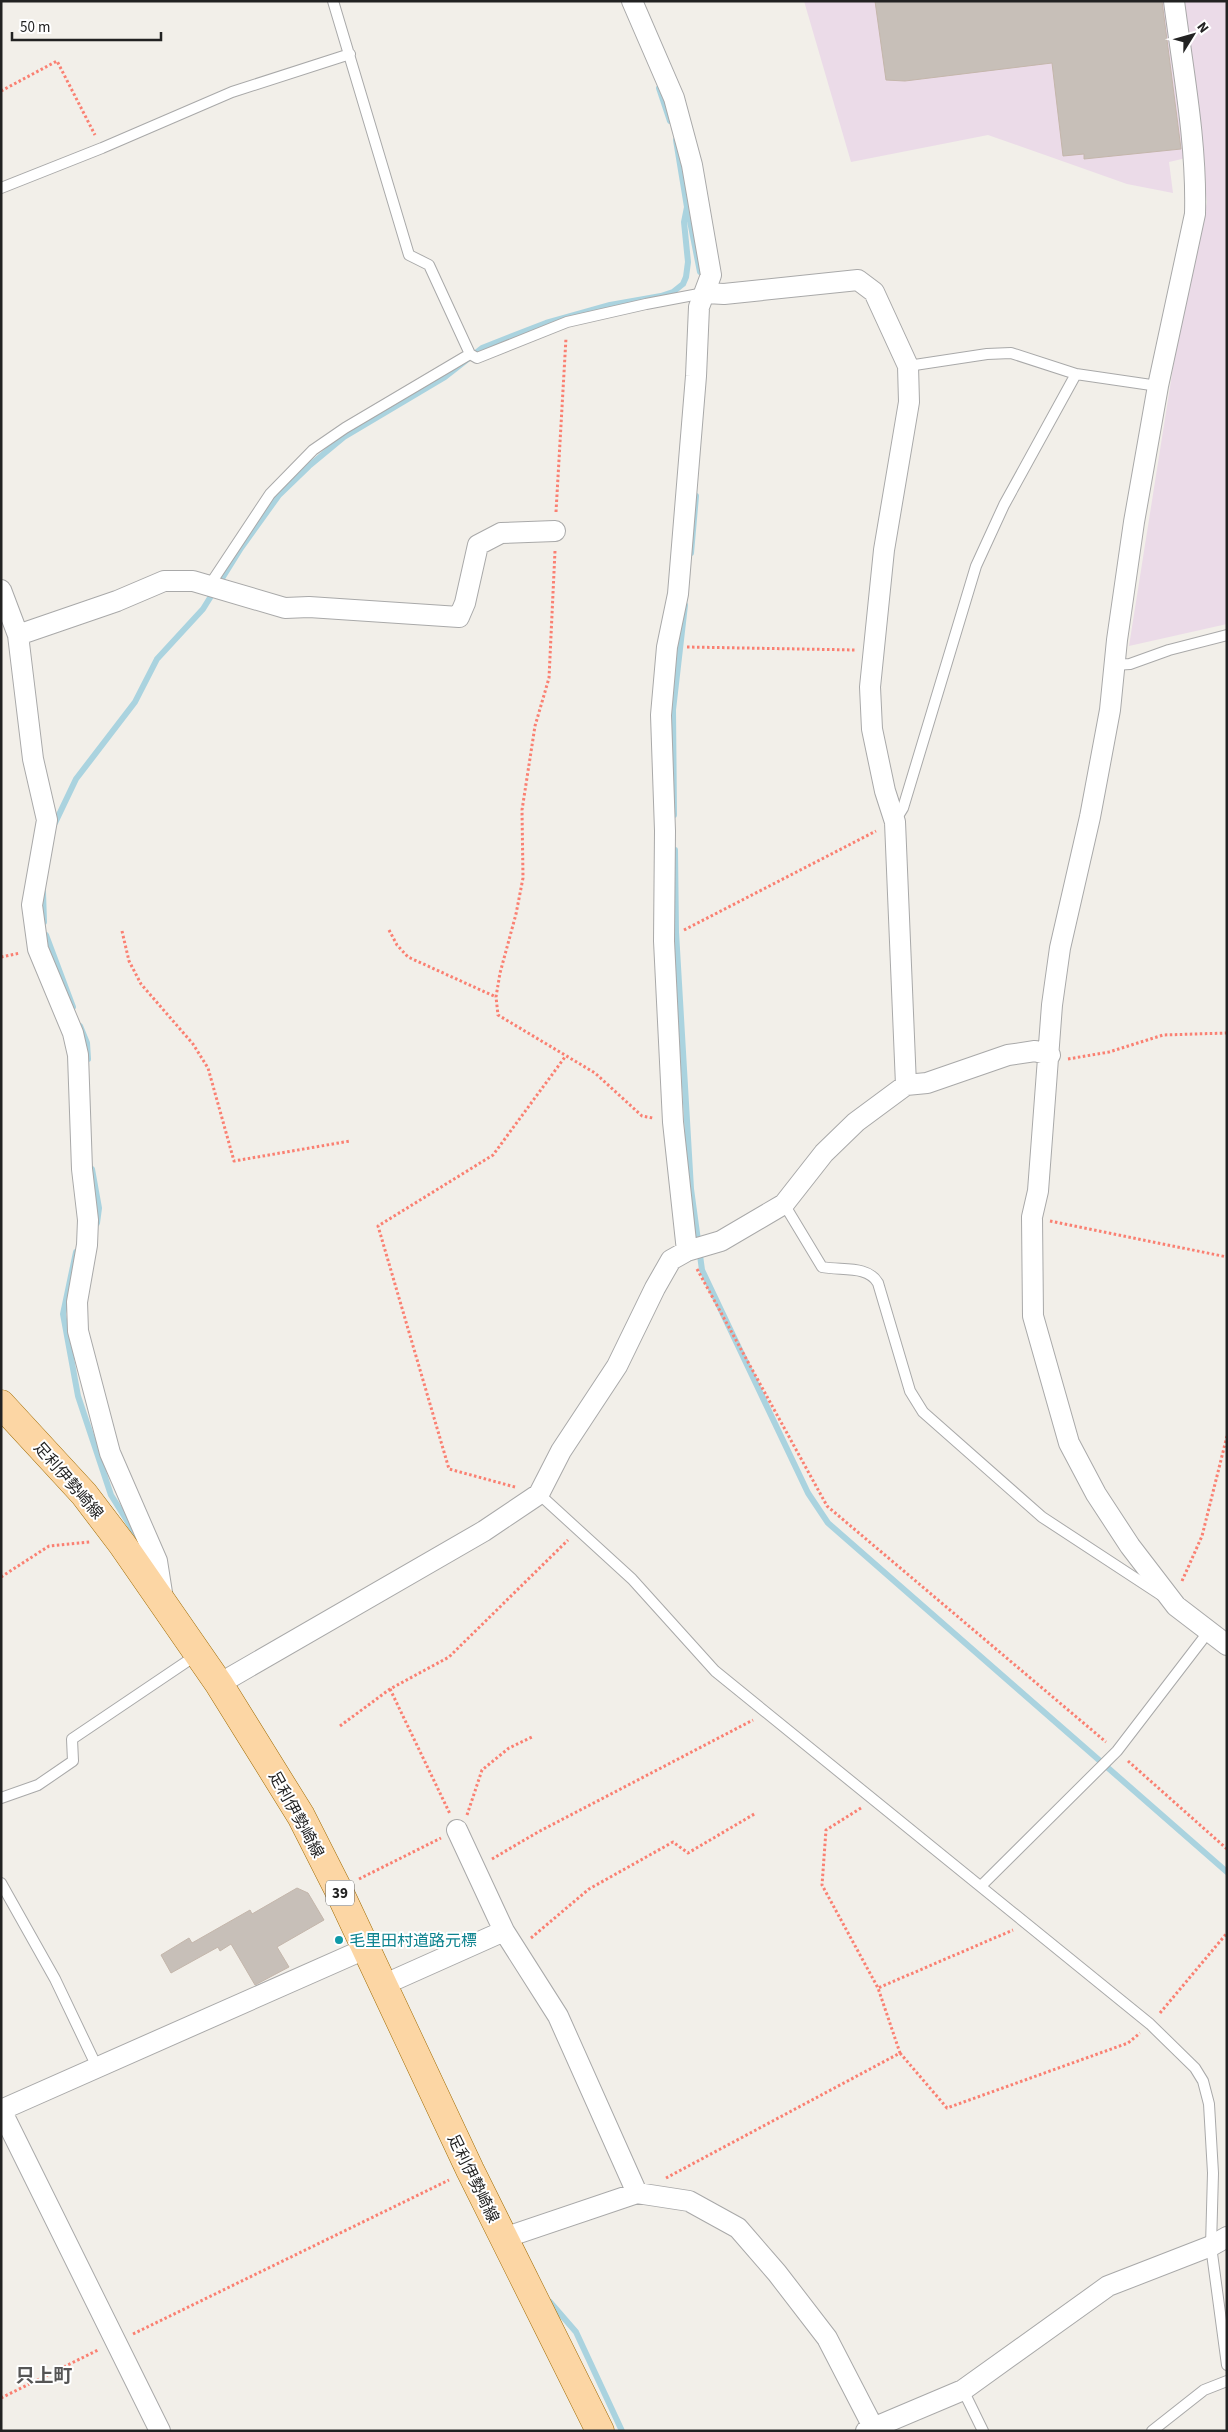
<svg xmlns="http://www.w3.org/2000/svg" width="1228" height="2432" viewBox="0 0 1228 2432" font-family="'Source Sans 3','Noto Sans JP',sans-serif">
<rect width="100%" height="100%" fill="#f2efe9"/>
<path fill="#ebdbe8" d="M804,1h363l19,157 -17,4 4,31 -46,-9 -139,-49 -137,27z
M1179,1h48v623l-98,22 47,-297 31,-147z"/>
<g fill="none" stroke-linecap="round" stroke-linejoin="round">
<path stroke="#aad3df" stroke-width="6" d="M659,88l11,33
M688,211l12,61
M691,553l5,-57
M674,815l-1,-105 12,-105
M55,823l21,-44 59,-77 22,-43 46,-50 38,-61 38,-53 30,-29 35,-29 101,-60 37,-29 64,-25 64,-18 51,-9 12,-4 10,-8 3,-7 2,-15 -4,-40 3,-15 -11,-67
M675,850l1,82 15,257 11,81 106,223 20,30 399,349
M43,892l1,30
M46,935l27,72
M80,1026l7,17 1,16
M92,1169l7,39 -2,15
M76,1252l-13,62 15,82 33,99 25,40
M550,2302l26,30 46,99"/>
</g>
<path fill="#c7bfb8" stroke="#c4b6ab" d="M875,1h287l19,148 -97,10v-5l-21,2 -11,-93 -147,18 -19,-1z
M297,1888l11,5 16,27 -47,27 12,20 -34,18 -24,-41 -11,7 -2,-4 -47,26 -10,-18 28,-17 3,5 58,-33 2,4z"/>
<g fill="none" stroke-linecap="round" stroke-linejoin="round">
<g stroke="#a9a9a9" stroke-width="12">
<path id="lane" d="M333,1l76,254 20,10 41,89
M1,188l101,-40 130,-56 118,-38
M908,366l79,-12 24,-1 65,21 82,12
M209,586l61,-92 43,-44 32,-22 125,-74 7,4 90,-36 79,-18 58,-11
M1114,665l16,-1 39,-14 58,-15
M895,821l8,-13 73,-242 28,-61 72,-131
M784,1204l38,63c19,4 46,-2 56,16l32,108 13,21 119,105 119,78
M539,1494l93,85 83,92 435,353 45,44 8,13 6,23 4,69 -2,73 16,119
M1,1798l37,-13 35,-24 -1,-22 126,-85
M1,1883l54,96 42,88
M981,1886l136,-135 92,-120
M963,2390l20,41
M1152,2431l52,-41 23,-9"/>
</g>
<g stroke="#a9a9a9" stroke-width="22">
<path id="street" d="M632,1l42,97 18,67 19,110 -12,32 -3,69 -18,218 -11,53 -6,68 4,116 -1,110 9,181 14,129
M1174,1c9,70 23,142 21,213l-37,172 -24,136 -17,118 -7,70 -20,107 -30,131 -8,57 -14,186 -6,26 1,99 36,127 27,51 34,52 46,60 51,39
M706,293l18,1 134,-14 16,12 34,74 1,36 -25,148 -14,137 2,42 13,62 10,31 11,263
M1,590l17,45 15,124 14,61 -15,85 6,44 35,84 5,22 4,114 6,51 -1,25 -10,57 1,29 32,122 47,108 6,38
M18,635l99,-34 47,-20h29l92,27 24,-1 150,10 6,-14 13,-58 23,-12 54,-2
M219,1684l265,-153 55,-37 22,-43 56,-85 38,-78 16,-28 16,-9 34,-10 63,-37 40,-51 32,-31 50,-37 21,-2 81,-28 27,-4 15,4
M457,1830l47,101 54,85 79,177
M383,1985l121,-54
M1,2110l364,-161
M1,2110l159,321
M504,2238l133,-45 52,8 49,27 39,45 50,65 46,89
M866,2431l97,-41 145,-104 103,-40 16,-9"/>
</g>
<g stroke="#a06b00" stroke-width="29">
<path id="primary" d="M1,1404l83,90 38,50 97,140 82,132 37,73 132,281 130,261"/>
</g>
<path stroke="#fa8072" stroke-width="3" stroke-dasharray="2.5 2.5" stroke-linecap="butt" d="M1,91l56,-30 38,74
M556,512l10,-174
M555,551l-6,127 -14,48 -13,84 1,68 -7,36 -16,59 -4,24 2,18 97,58 47,43 11,2
M687,647l169,3
M389,930l8,15 11,12 88,40
M684,930l192,-99
M122,931l7,30 12,23 52,60 15,24 26,93 116,-20
M1,957l19,-4
M1068,1059l41,-7 54,-17 64,-2
M1050,1221l177,36
M697,1269l130,237 279,236
M515,1487l-66,-18 -71,-243 115,-71 72,-98
M1,1577l48,-31 41,-4
M1182,1581l20,-45 25,-100
M390,1689l60,125
M340,1726l50,-37 59,-32 119,-117
M1128,1761l99,88
M861,1808l-35,22 -4,55 56,103
M467,1815l15,-45 27,-22 25,-12
M492,1859l46,-27 215,-112
M359,1879l82,-41
M531,1938l58,-49 84,-47 15,11 68,-40
M1160,2013l67,-80
M900,2053l47,55 181,-65 12,-10
M666,2178l234,-125 -22,-65 135,-58
M133,2334l316,-154
M1,2398l97,-48"/>
<use href="#lane" stroke="#fff" stroke-width="10"/>
<use href="#street" stroke="#fff" stroke-width="20"/>
<use href="#primary" stroke="#fcd6a4" stroke-width="28"/>
</g>
<circle fill="#0f9aa8" stroke="#fff" stroke-width="2" cx="339" cy="1940" r="5"/>
<g text-anchor="middle" stroke-width="4" stroke-linejoin="round" paint-order="stroke">
<rect fill="#fff" stroke="#646464" stroke-width="1" x="326" y="1880.5" width="28" height="25" rx="4"/>
<g font-size="15" font-weight="bold" fill="#222">
<text x="340" y="1898">39</text>
</g>
<g font-size="16" fill="#222" stroke="#fff">
<text transform="translate(69 1480) rotate(49)" y="6">足利伊勢崎線</text>
<text transform="translate(297 1814) rotate(61)" y="6">足利伊勢崎線</text>
<text transform="translate(474 2178) rotate(64)" y="6">足利伊勢崎線</text>
</g>
<g font-size="16" fill="#0d838f" stroke="#fff" text-anchor="start">
<text x="349" y="1946">毛里田村道路元標</text>
</g>
<g font-size="19" font-weight="bold" fill="#555" stroke="#fff">
<text x="44" y="2382">只上町</text>
</g>
</g>
<rect width="1228" height="2432" fill="none" stroke="#222222" stroke-width="5"/>
<g transform="translate(1193 35) rotate(53)" stroke="#ffffff" stroke-width="4" paint-order="stroke">
<path d="M0-4L9 19L0 12L-9 19Z" fill="#222222"/>
<text y="-8" font-size="14" font-weight="bold" text-anchor="middle" fill="#222222">N</text>
</g>
<path d="M12 32v8h149v-8" fill="none" stroke="#222222" stroke-width="2.5"/>
<text x="20" y="32" font-size="15" fill="#222222" stroke="#ffffff" stroke-width="4" paint-order="stroke">50 m</text>
</svg>
